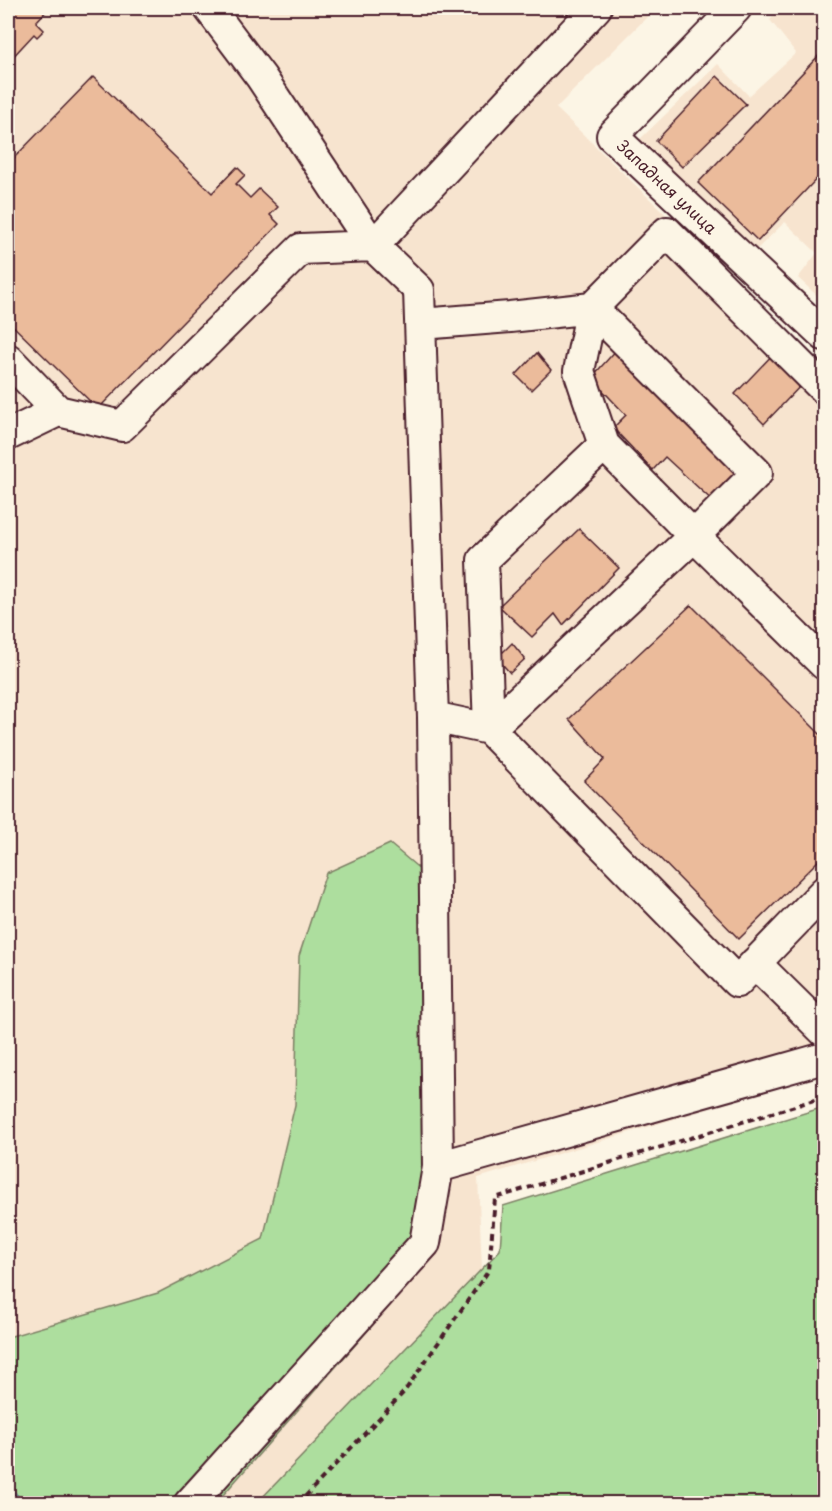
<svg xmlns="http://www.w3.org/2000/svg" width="832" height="1511" viewBox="0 0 832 1511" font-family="'Playpen Sans',sans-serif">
<rect width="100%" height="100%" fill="#fcf5e5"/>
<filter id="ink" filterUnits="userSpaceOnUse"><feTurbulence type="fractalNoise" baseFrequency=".0167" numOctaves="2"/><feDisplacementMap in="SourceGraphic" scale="12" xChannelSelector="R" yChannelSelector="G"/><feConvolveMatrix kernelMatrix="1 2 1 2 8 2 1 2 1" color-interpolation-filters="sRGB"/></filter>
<g filter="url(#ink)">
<path fill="#f7e4cf" d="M8,8h648l-100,100 268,260v706l-346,104 4,90 -225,235h-249z
M781,8h43v294l-26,-24 19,-25 -32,-31 -28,27 -118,-109 79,-76 31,32 47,-43 -26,-33z"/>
<path fill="#adde9e" stroke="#7c7e64" stroke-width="1.5" d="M390,844l38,32 -6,393 -206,234 -208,1v-167l150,-44 105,-54 32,-134 4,-149 27,-83z
M824,1107v396h-567l243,-253 3,-44z"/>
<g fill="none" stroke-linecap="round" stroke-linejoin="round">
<path stroke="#73939c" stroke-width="7" d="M8,1489l14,15"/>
</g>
<path fill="#ebbb9b" stroke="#4a1f2b" stroke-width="1.5" d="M8,8h41l-13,14 8,8 -7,7 -3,-3 -26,28z
M824,50v121l-66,70 -60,-58z
M717,76l29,28 -64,63 -26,-26z
M93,77l119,116 25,-26 8,8 -9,9 14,14 9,-9 19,18 -8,8 9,9 -181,185 -90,-88v-157z
M619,347l125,127 -28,30 -51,-47 -12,13 -40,-42 13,-13 -35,-37z
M777,350l28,31 -41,43 -29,-30z
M537,353l14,17 -20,20 -15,-15z
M579,529l40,39 -56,57 -8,-11 -23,23 -33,-31z
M691,605l133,133v117l-85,84 -155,-158 21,-22 -36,-40z
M512,643l13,16 -15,14 -13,-15z"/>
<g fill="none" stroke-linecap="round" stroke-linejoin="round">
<g stroke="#4a1f2b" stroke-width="34">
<path id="minor" d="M736,8l-124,128 212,199
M592,308l165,165 -63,63 -90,-91 -121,115 6,169 248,253 87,-90
M592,308l-13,63 25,74
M421,324l89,-7 82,-9 75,-76 157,157
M8,359l50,52
M8,435l50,-24 64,15 179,-177 72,-3 -112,-169 -52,-69
M433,717l56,12 205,-193 130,128
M755,963l69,68
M438,1167l386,-109
M189,1504l236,-261 13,-76 -5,-450 -14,-427 -46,-44 223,-238"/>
</g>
<path stroke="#4a1f2b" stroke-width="4" stroke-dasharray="6 4.5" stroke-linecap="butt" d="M298,1504l106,-112 85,-122 6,-72 329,-101"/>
<use href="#minor" stroke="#fcf5e5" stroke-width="30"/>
</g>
</g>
<g text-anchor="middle" stroke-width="4.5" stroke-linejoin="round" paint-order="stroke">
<g font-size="16" fill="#4a1f2b" stroke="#fcf5e5">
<text transform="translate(667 187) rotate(43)" y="6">Западная улица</text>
</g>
</g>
<rect width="832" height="1511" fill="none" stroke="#fcf5e5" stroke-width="30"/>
<rect x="15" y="15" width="802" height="1481" fill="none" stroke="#4a1f2b" stroke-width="2" filter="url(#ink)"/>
</svg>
